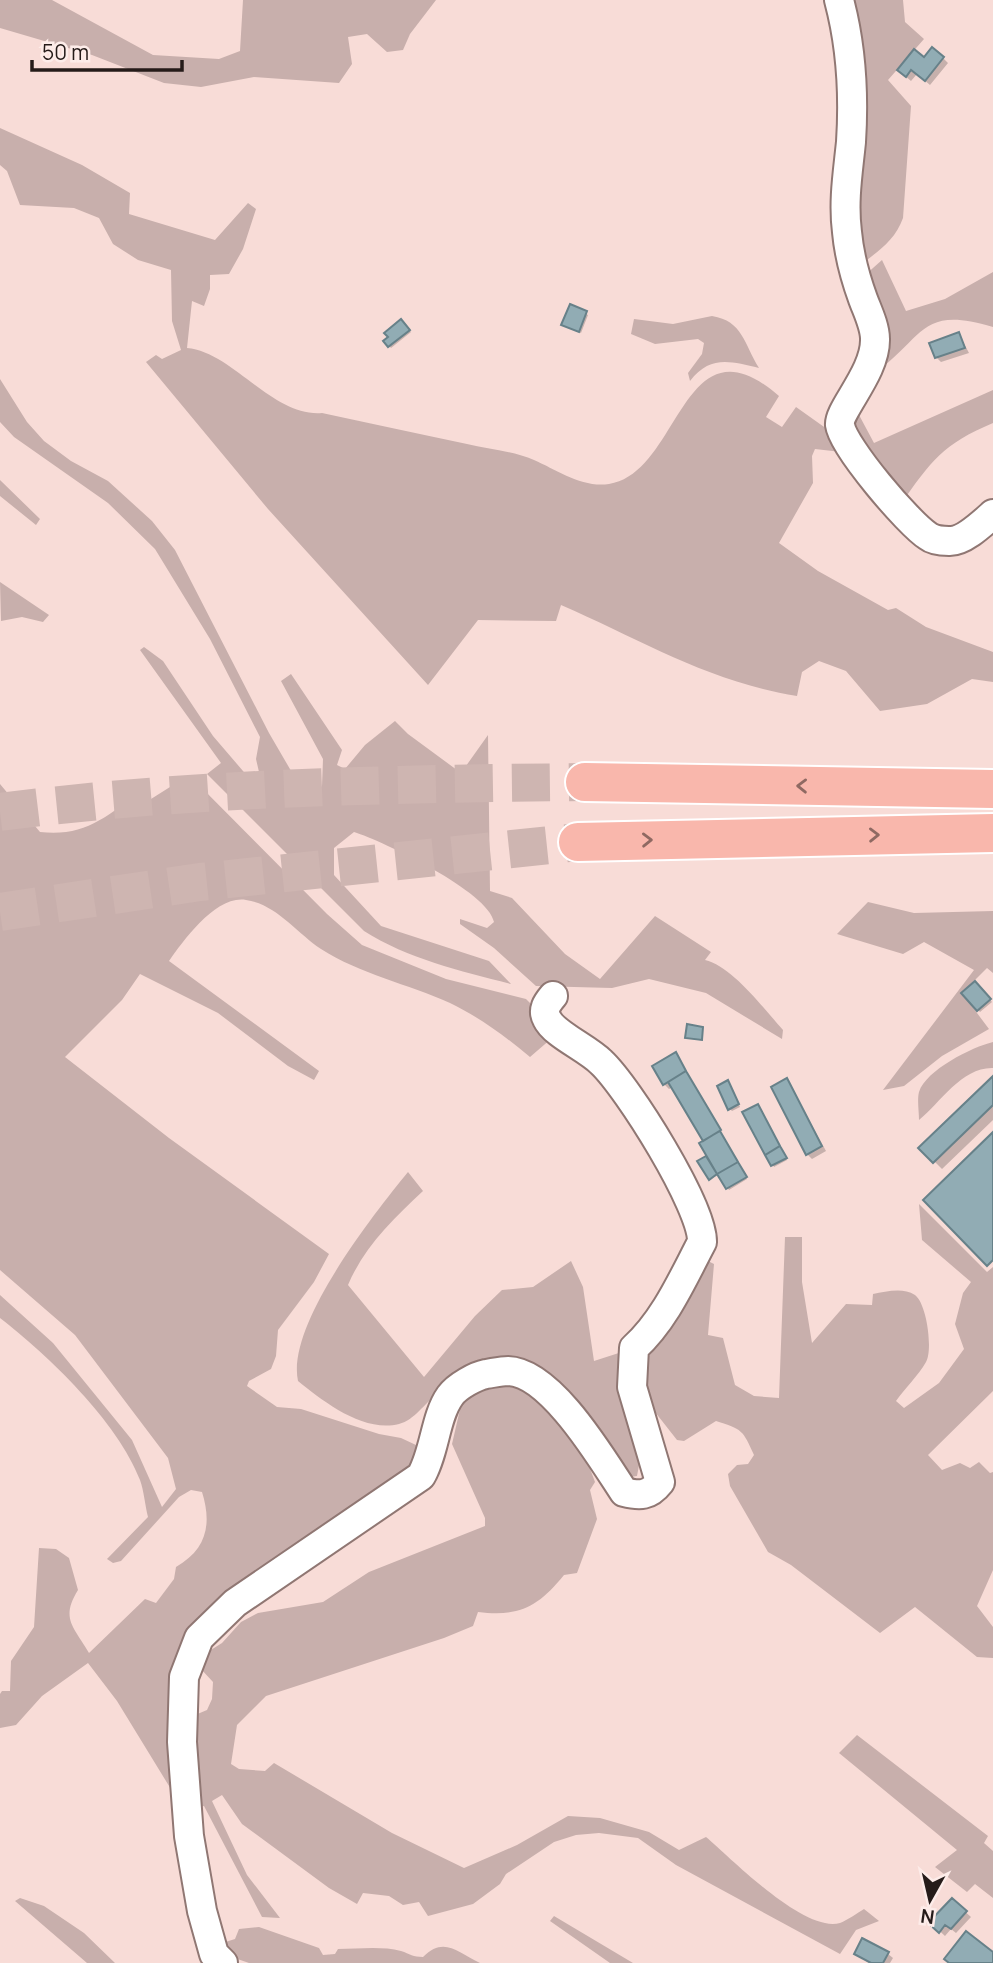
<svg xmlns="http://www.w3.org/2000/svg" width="993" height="1963" viewBox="0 0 993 1963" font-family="Manrope,sans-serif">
<rect width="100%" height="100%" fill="#f8dcd7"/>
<path fill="#c8afac" d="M0,0h52l101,55 66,4 21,-8 3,-51h193l-26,34 -7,16 -16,2 -20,-18 -19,3 4,27 -13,19 -85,-6 -53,10 -37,-4 -72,-28 -92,-27z
M847,0h56l2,22 19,17 -36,41 23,26 -8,112c-9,25 -28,35 -48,51z
M0,128l82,37 48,28 -1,21 86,26 33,-37 8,6 -13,40 -14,25 -19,1v14l-6,17 -12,-5 -5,47c46,4 85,69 135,65 48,10 96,21 145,31 21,5 47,7 67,16 23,10 48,28 75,24 72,-11 73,-172 170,-88l-13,21 16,10 14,-20 38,27 16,19 -35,-4 -3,7 1,27 -34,60 39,28 70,39 8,-2 30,19 67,25v30l-21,-3 -45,25 -47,7 -34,-40 -27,-10 -17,11 -5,24c-91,-15 -155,-56 -236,-91l-5,16 -78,-1 -50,65 -160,-176 -122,-147 10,-7 6,4 19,-9 -9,-29 -1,-51 -33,-10 -25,-16 -14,-26 -25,-10 -54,-3 -13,-34 -7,-6z
M882,260l24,51 39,-12 48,-27v55c-72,-22 -68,9 -117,45l-12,-96z
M712,316c31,5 32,28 47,52 -29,-7 -49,-13 -69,13l-2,-8 14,-19 2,-11 -6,-4 -43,5 -24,-10 3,-15 39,5z
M0,379l27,43 17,19 27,20 37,20 44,40 23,29 94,183 39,67 14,-14 1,-27 -42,-78 10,-7 51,76 -5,15 8,4 20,-24 30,-24 13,13 53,39 27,-38 2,156 22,7 53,56 35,25 55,-63 56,36 -6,8c27,6 59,49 78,70l-1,9 -76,-46 -57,-14 -37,9 -76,-2 -42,-38 -34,-24v-5l27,9 7,-6c-5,-30 -111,-81 -140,-90l-20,16v27l47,51 108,35 22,23c-50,-13 -103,-25 -147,-53l-157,-157 14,-11 -81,-113 4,-3 19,14 50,75 42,49h7l-6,-26 4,-22 -50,-98 -55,-90 -47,-46 -94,-66 -14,-15z
M993,390v33c-50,21 -62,38 -92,81l-55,-92 5,-12 23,43z
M0,480l40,39 -4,6 -36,-29z
M0,582l49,33 -6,7 -21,-5 -21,4z
M189,775l138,139 35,31 84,34 80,20 33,33 -29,25c-25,-21 -51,-40 -80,-54 -42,-19 -90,-29 -129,-54 -24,-16 -45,-45 -75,-49 -30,-5 -62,40 -77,61l150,110 -5,9 -26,-14 -70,-53 -78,-39 -18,26 -57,57 104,81 160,116 -15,28 -36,48 -2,26 -5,13 -22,12 -2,5 30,21 24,2 78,25 22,4 15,7 9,19 -236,171 -12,164 -60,-98 -29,-38 -46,33 -26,29 -16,3v-34l2,-3h8l1,-30 23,-34 5,-79 17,1 13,9 9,32c-18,29 -4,37 11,63l56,-54 11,4 18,-24 2,-12c31,-18 36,-43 26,-75l-11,-2 -12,7 -58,64 -8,2 -6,-4 41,-42c-3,-12 -4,-26 -8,-37 -22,-58 -92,-125 -140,-162v-23l53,48 79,97 30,67 14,-18 -8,-31 -93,-123 -75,-65v-486l40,48c45,5 66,-15 101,-41l10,8z
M868,902l46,11 79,-2v62l-6,-5 -25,25 27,36 -47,27 -38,30 -21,4 91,-120 -50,-28 -21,12 -66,-20z
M993,1042v26c-31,-1 -52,34 -74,52 0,-9 -2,-20 0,-28 7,-22 53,-45 74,-50z
M408,1172l15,19c-30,28 -59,56 -75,94l76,92 51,-61 27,-26 31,-3 38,-26 12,26 11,74 31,-10 80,-98 3,8 6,3 -6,71 15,3 12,47 19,11 25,2 6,-161h17v45l10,61 34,-39 26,1 1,-11c13,-2 29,-7 42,1 12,9 18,55 11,67 -8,14 -21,26 -30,39l8,7 35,-25 25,-34 -9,-25 8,-31 8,-11 -49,-42 -3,-36 68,68 6,-5v124l-65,64 14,15 18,-7 10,5 9,-6 11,11 3,-1v98l-16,36 16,21v31l-16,-1 -62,-50 -35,26 -89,-68 -23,-13 -38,-66 -2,-12 9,-9 11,-1 6,-9c-11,-25 -12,-26 -38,-34l-32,20 -7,-1 -22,-28 -7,5 -11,59 -7,1 -99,-105c-20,5 -80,15 -94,23 -13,8 -22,25 -38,29 -36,9 -76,-23 -101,-43 -12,-56 75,-166 110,-209z
M517,1378l63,64 15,40 -5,8 7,29 -20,54 -13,2c-26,32 -45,42 -86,37l-5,14 -29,12 -178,58 -29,29 -6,39 8,5 26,2 9,-8 118,70 72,35 53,-23 51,-29 32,2 49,14 30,18 27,-13c27,23 98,96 134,86 8,-3 17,-10 24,-14l15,12 -23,9 -16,24 -164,-89 -38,-27 -39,-5 -23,2 -22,7 -48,32 -6,10 -27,20 -45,12 -9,-14 -16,3 -14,-9 -26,-3 -6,11 -28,-16 -87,-64 -20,-29 -10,6 35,74 33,43 -18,-1 -58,-111 -10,2 -6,-90 19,-8 5,-11 1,-17 -13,-14 6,-15 16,-10 19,-21 17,-9 65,-11 46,-30 116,-46v-8l-33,-74 12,-52z
M857,1735l131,101 -4,7 9,8v47l-18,-14 -8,8 -32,-25 22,-17 -118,-97z
M20,1898l24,8 40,27 31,30h-28l-72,-62z
M554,1916l79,47h-23l-60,-42z
M259,1927l60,21 4,7 12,-1 3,-5c20,0 44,-3 63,2 9,3 12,6 22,6 21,-21 34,-5 57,6h-231l-23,-8 -7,-11 16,-5 4,-10z"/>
<path fill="#0003" d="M943,58l5,5 -18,22 -13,-11 -6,7 -7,-6 21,-16z
M571,306l17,9 -7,18 -18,-8z
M401,321l10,11 -20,16 -6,-7z
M959,334l10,19 -28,9 -5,-5z
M975,983l17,19 -12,10 -16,-19z
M702,1028l1,13 -16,-4z
M675,1055l72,124 -18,11 -9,-15 -10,3 -4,-20 6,5 -7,-21 -32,-55 -4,2 -5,-5z
M993,1079v41l-51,49 -21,-21z
M787,1080l39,71 -14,8 -5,-5z
M730,1084l10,23 -8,4 -2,-2z
M757,1106l30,54 -13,7 -1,-2z
M952,1900l19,17 -15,16 -5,-4 -6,7 -14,-13z
M856,1954h32l5,4 -3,5h-21z"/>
<path fill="#91acb4" stroke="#678189" stroke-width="2" d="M932,47l12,10 -19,24 -14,-11 -5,7 -9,-7 17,-21 10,8z
M570,304l17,7 -8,21 -18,-7z
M401,319l9,11 -22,17 -5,-6 5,-4 -4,-4z
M959,332l6,16 -30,10 -6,-15z
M975,981l16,18 -14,12 -16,-18z
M687,1024l16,3 -1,13 -17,-2z
M676,1052l10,19 -23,14 -11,-19z
M686,1071l35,59 -18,11 -35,-59z
M993,1076v29l-60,58 -15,-15z
M787,1078l35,68 -16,9 -35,-68z
M728,1080l11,24 -11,6 -11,-24z
M758,1104l22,42 -15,9 -23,-43z
M720,1131l18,31 -21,12 -18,-31z
M993,1132v128l-6,6 -64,-66z
M780,1146l7,12 -16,8 -6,-11z
M706,1156l11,18 -8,6 -12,-19z
M738,1162l9,15 -21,12 -9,-15z
M952,1898l15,13 -16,18 -6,-4 -6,8 -11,-10z
M966,1931l27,21v11h-44l-5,-4z
M862,1938l27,14 -6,11h-12l-17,-9z"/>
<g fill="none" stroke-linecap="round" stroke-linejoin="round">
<path stroke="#ceb5b1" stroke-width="38" stroke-dasharray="38 19" stroke-linecap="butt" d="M0,812c195,-25 390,-28 585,-30
M0,912l200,-30 378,-40"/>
<g stroke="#907773" stroke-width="32">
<path id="minor" d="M839,0c12,45 15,95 12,142 -3,30 -8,59 -4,90 2,22 8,45 16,67 4,11 12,27 12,40 1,33 -37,71 -35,86 3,22 69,99 88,111 5,4 15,5 21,5 14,1 34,-18 44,-27
M223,1963l-9,-9 -12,-43 -13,-75 -7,-94 2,-65 15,-39 36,-35 186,-127c14,-24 14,-59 29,-80 7,-10 26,-20 36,-22 7,-1 15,-3 22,-3 43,1 94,88 116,121 16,4 25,4 36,-10l-28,-95 2,-39c31,-28 49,-70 68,-106 1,-35 -74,-155 -101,-180 -14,-14 -47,-28 -54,-43 -5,-9 0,-16 6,-23"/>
</g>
<g stroke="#fff" stroke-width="42">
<path id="highway" d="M585,782l408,7
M578,842l415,-9"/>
</g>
<use href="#minor" stroke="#fff" stroke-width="28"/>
<use href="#highway" stroke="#f9b7ac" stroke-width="38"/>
</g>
<defs><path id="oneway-chevron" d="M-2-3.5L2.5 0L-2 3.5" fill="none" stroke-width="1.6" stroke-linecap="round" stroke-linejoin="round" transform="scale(1.75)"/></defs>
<g stroke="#8f6962">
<use href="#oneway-chevron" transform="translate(802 786) rotate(-179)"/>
<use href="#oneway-chevron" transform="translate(874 835) rotate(-1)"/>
<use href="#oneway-chevron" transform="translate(647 840) rotate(-1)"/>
</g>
<g transform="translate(930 1900) rotate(188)" stroke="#fdece9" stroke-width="5" paint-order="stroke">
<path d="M0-5L12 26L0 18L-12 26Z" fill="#251b19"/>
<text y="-10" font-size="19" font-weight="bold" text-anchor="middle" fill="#251b19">N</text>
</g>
<path d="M32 60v10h150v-10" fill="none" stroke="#251b19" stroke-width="3.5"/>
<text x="42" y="60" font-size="21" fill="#251b19" stroke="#fdece9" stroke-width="5" paint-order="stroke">50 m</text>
</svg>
